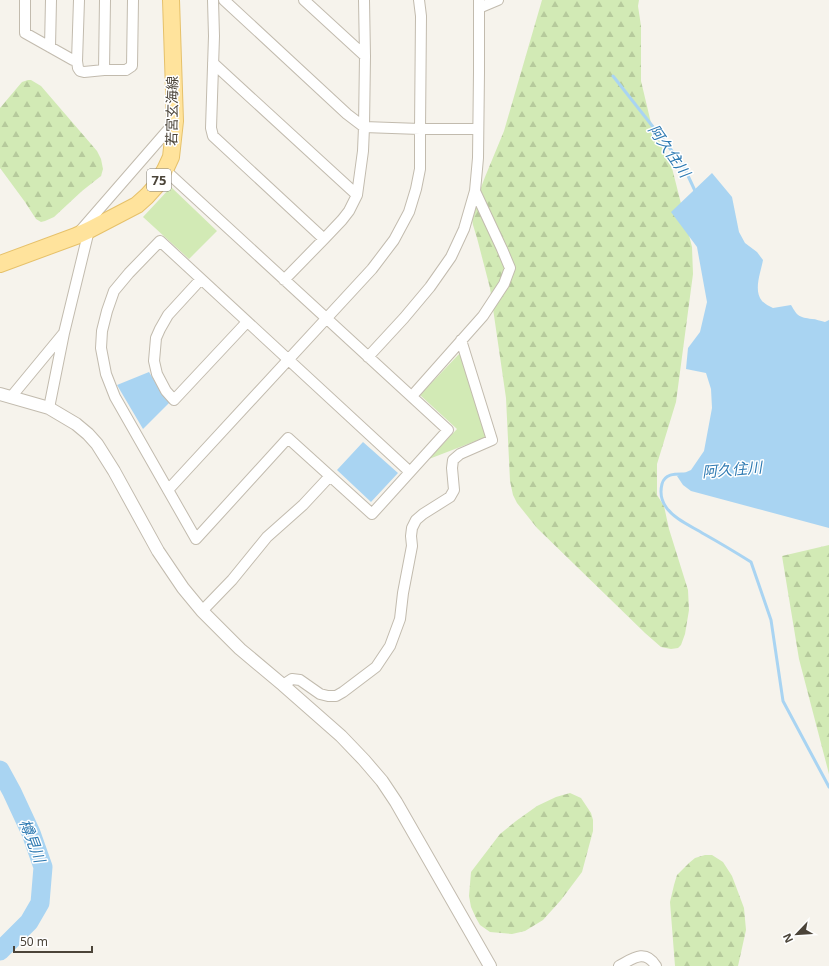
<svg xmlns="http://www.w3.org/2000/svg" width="829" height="966" viewBox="0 0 829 966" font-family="'Noto Sans','Noto Sans JP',sans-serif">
<defs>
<pattern id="forest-firs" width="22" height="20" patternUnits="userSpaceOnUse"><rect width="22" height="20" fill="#d2eab5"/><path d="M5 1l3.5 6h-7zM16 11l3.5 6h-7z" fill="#b6ca9c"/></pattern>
</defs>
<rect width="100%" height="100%" fill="#f6f3ec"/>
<path fill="url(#forest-firs)" d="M542,0h97l-1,6 3,20v55l10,42 21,45 20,79 1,27 -17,128 -19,62v31l7,11 5,23 19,61 1,20 -4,24 -4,11 -3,3 -7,1 -10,-2 -16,-14 -108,-105 -20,-25 -4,-8 -3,-14 -4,-83 -16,-110 -13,-50 -4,-13 -2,-11 14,-37 19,-46z
M28,80h3l10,6 56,65 4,8 2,10 -2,7 -19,15 -28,26 -9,4 -4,1 -5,-3 -11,-17 -25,-34v-60l22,-26z
M829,545v229l-30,-115 -17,-103z
M570,793l11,5 10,15 2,7v11l-11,41 -21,28 -18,20 -18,11 -13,3 -22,-2 -10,-7 -4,-7 -5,-11 -2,-11 2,-24 29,-38 16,-13 21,-15 19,-9z
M705,855h7l11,7 9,14 12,32 2,22 -8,36h-63l-5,-64 4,-17 3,-10 12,-12 6,-5z"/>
<path fill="#d2eab5" d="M171,187l46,44 -28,28 -46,-42z
M460,353l26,84 -57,22 28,-30 -37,-34z"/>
<path fill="#a9d4f2" d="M712,173l20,24 7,35 6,11 12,9 6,8c-2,12 -10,30 -1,41 3,3 7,5 11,7l18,-3c7,12 8,12 21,14 4,0 8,2 13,3l4,-2v208l-138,-37 -8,-6 -6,-9 14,-6 13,-19 8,-43 -1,-19 -5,-16 -20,-4 2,-21 12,-16 7,-30 -10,-55 -26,-35z
M149,372l16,26 6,3 -28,28 -26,-44z
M363,442l35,31 -27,29 -34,-32z"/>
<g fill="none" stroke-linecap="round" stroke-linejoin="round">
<path stroke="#a9d4f2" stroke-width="3" d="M613,76l70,89 13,28
M685,474c-9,0 -20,-1 -23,10 -2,8 -1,16 4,23 8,12 25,19 38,27 16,9 31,18 47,28l20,58 12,81 46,86"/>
<path stroke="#a9d4f2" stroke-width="19" d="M0,770l12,22 19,41 12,34 -3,36 -11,19 -29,29"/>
<g stroke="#c2bbae" stroke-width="12">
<path id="minor" d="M25,0v33l48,27 4,1 2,-61
M213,0l1,36 -3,92 2,8 111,103
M224,0l123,114 17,13 56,2h58
M304,0l61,56
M479,8l19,-8
M50,47l1,-47
M77,61l1,7 2,3 4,1 20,-2h22l6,-4 1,-66
M213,63l144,132
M104,70l1,-70
M165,170l283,260 -76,84 -84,-76 -92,101 -81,-142 -9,-23 -5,-26 1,-17 5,-20 7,-20 15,-18 31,-32 250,231
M81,230l93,-107
M201,279l-33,36 -8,14 -4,9 -2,23 3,13 9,17 8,9 73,-78
M284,280l40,-41 18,-19 7,-9 8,-16 6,-44 1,-24 1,-71 -1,-56
M368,357l36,-39 26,-31 21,-30 13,-28 11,-38 3,-33 1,-86v-72
M412,396l71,-80 21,-32 6,-16 -8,-19 -27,-58
M11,397l52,-63
M49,408l15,-75 25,-103
M168,490l204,-221 22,-29 15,-28 7,-23 4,-20v-40l1,-113 -2,-16
M202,611l30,-31 35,-43 36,-32 27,-29
M283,685l9,-6 8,1 20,14 8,2h8l7,-4 33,-25 14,-21 10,-27 3,-26 9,-47 -1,-10 1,-8 4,-8 7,-6 27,-17 4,-7 -2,-22 1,-8 7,-6 32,-14 -31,-100
M619,966c13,-7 26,-18 37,0"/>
</g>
<g stroke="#c2bbae" stroke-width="14">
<path id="tertiary" d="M0,394l49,14 27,16 12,10 9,10 17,27 44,80 25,37 19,23 38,38 43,36 58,51 23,24 18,21 14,21 94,164"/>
</g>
<g stroke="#e6c16a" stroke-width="18">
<path id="primary" d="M0,264l76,-28 13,-6 48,-25 10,-9 9,-10 9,-16 6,-13 4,-36 -4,-121"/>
</g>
<use href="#minor" stroke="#fff" stroke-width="10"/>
<use href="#tertiary" stroke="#fff" stroke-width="12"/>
<use href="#primary" stroke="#ffe39c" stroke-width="16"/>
</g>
<g text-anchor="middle" stroke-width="3" stroke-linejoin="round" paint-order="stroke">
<rect fill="#fff" stroke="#817c74" stroke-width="1" x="147" y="169" width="24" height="22" rx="3"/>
<g font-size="13" font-weight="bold" fill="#4b4439">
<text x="159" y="185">75</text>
</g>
<g font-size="14" fill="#4b4439" stroke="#fff">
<text transform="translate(172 111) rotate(-89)" y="5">若宮玄海線</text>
</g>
<g font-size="15" font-style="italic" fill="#2e7ab2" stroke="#fff">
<text transform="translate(669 151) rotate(55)" y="5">阿久住川</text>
<text transform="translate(732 470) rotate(-5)" y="5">阿久住川</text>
<text transform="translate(32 841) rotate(69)" y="5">樽見川</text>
</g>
</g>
<g transform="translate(797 934) rotate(245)" stroke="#ffffff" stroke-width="3" paint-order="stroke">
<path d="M0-3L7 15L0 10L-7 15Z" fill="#4b4439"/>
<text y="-6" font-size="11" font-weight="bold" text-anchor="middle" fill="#4b4439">N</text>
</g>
<path d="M14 946v6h78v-6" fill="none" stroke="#4b4439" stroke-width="2"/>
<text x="20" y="946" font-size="12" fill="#4b4439" stroke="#ffffff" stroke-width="3" paint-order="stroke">50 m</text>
</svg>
